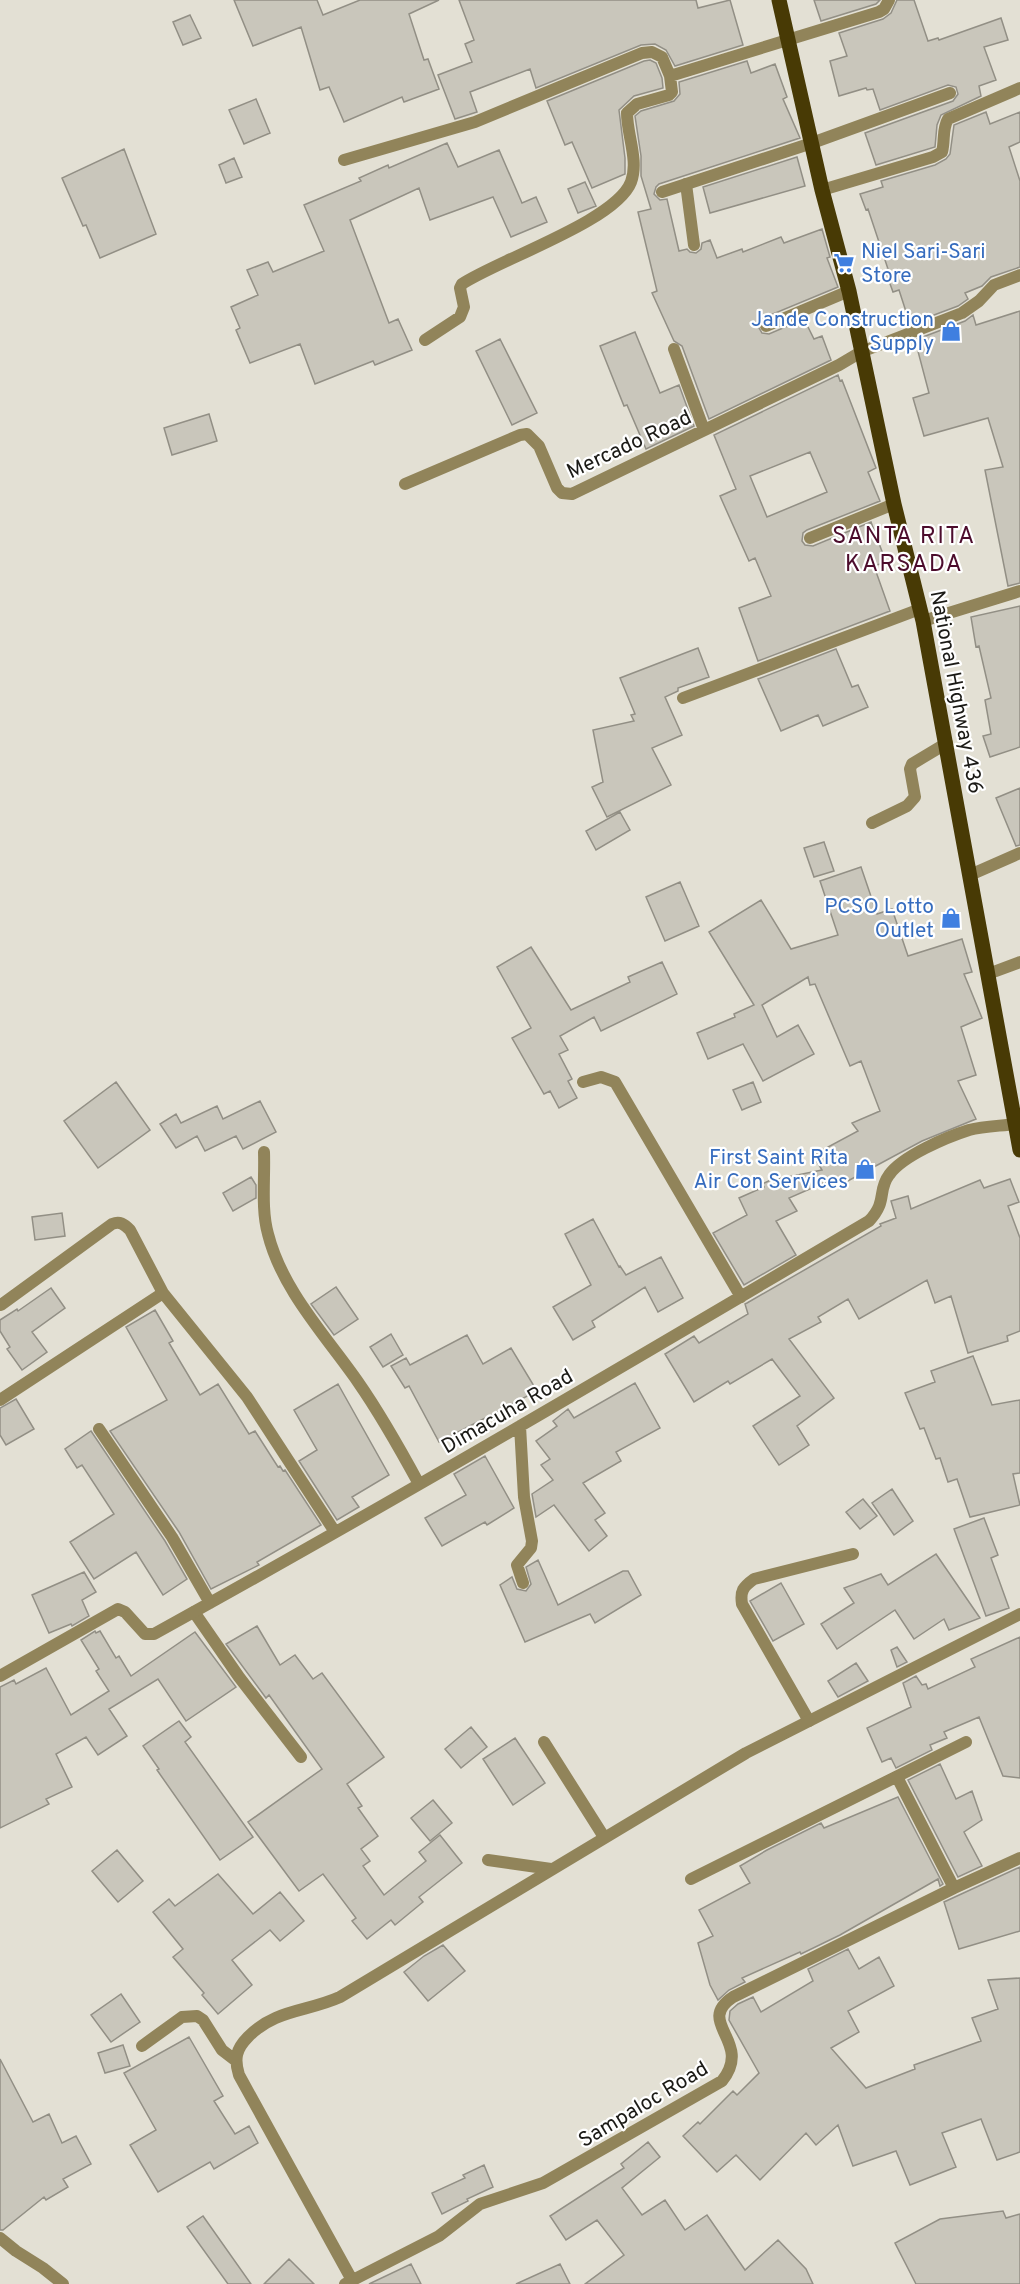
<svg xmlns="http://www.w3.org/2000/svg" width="1020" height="2284" viewBox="0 0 1020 2284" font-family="Overpass,sans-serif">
<rect width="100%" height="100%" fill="#e3e0d4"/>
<path fill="#c9c6bb" stroke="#928f85" stroke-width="1.5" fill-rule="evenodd" d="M234,0h83l6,15 37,-15h79l-30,14 15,46 4,-1 11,30 -35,13 -2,-5 -58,25 -15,-35 -9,3 -19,-63 -48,19z
M459,0h237l2,8 32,-8 13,45 -68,21 -9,-16 -11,-6 -14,1 -105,43 -6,-19 -60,23 7,20 -22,7 -17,-44 34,-13 -7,-18 9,-4z
M814,0h66l-4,4 -55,17z
M897,0h17l14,41 10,-3 1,2 62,-22 7,22 -24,7 12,33 -17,6 2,10 -40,19 -4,10 -2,22 -59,18 -11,-32 88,-32 5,-7 -2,-7 -8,-2 -68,25 -7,-21 -6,1 -1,-2 -27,8 -9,-35 17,-5 -8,-23 44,-14 8,-6z
M190,15l11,23 -18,7 -10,-23z
M650,60l6,3 6,15 1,10 -29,8 -15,14 6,48v16l-33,14 -20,-46 -7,3 -18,-44 97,-40z
M747,61l4,12 24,-9 12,33 -4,2 17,39 -141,46 -3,3 -2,7 6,6 7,-1 12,52 8,-2 3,3 6,1 5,-4 1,-6 8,-3 7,18 25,-9 1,3 38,-15 3,6 38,-14 8,28 -3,1 11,29 -75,31 -5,8 4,7 7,1 35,-15 10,20 8,-3 9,24 -122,59 -27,-73 -8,-5 -22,-48 5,-2 -19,-79 13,-3 -10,-33v-20l-6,-40 6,-5 33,-10 6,-7 -1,-12z
M256,99l14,34 -26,11 -15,-34z
M986,112l4,12 30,-12v30l-11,5 11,34v86l-29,10 -9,9 -17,7 3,6 -10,7 -48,18 -11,-34 -6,2 -8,-22 3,-1 -20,-60 -2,1 -6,-16 23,-7 -2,-6 54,-16 11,-6 4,-5 4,-29z
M447,143l11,24 41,-17 23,53 14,-6 11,25 -36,15 -18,-40 -63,23 -11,-32 -69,32 39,103 9,-4 14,31 -37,15 -2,-4 -58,23 -15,-40 -50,19 -14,-33 4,-2 -9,-21 27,-12 -11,-25 21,-8 5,10 51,-21 -20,-46 57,-24 -2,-3 29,-13 1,3z
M124,149l32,85 -56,24 -14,-33 -3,1 -21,-48z
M797,157l8,29 -95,27 -7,-26z
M234,158l8,19 -16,6 -7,-18z
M585,182l11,24 -18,7 -10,-24z
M1020,311v272l-12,3 -23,-116 18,-3 -15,-49 -64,18 -11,-38 16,-5 -14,-53 50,-19 8,-6 3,10z
M635,332l25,61 19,-8 15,41 -48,23 -19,-44 -3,1 -24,-60z
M500,339l37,74 -25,12 -36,-74z
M838,375l2,6 2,-1 34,88 -8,4 12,29 -73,29 -4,3 -1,8 3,4 8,1 58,-24 15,40 -12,4 16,45 -132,50 -19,-53 32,-12 -16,-38 -6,3 -29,-65 16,-7 -22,-54zM810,452l17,40 -60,25 -17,-41z
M209,414l8,27 -45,14 -8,-27z
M1020,606v141l-30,10 -7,-21 8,-2 -6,-34 6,-2 -12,-52 -3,1 -5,-30z
M698,648l11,29 -31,11v3l-13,6 17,38 -30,13 19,37 -64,32 -15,-30 11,-5 -10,-52 41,-9 -3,-6 4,-1 -15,-36z
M836,649l16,38 6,-2 10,22 -45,19 -5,-11 -37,16 -23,-52z
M1020,788v57l-4,1 -20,-48z
M620,812l10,18 -34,20 -10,-19z
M824,842l10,29 -20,6 -10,-29z
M861,867l16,47 15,-5 16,47 54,-17 10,33 -8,2 18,44 -21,9 15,48 -18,6 18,38 -54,22 -89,48 -5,-8 -39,17 8,13 -21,10 20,34 -52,30 -31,-52 34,-18 -8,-17 25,-11 -2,-3 15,-7 1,2 44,-9 -9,-15 45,-24 -6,-8 28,-12 -19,-50 -11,5 -35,-82 -5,1 -2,-8 -46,28 15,32 21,-12 16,29 -51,27 -20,-37 -35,15 -11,-26 38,-16 -1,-3 20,-9 -45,-73 52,-32 30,49 47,-14 -18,-54z
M680,882l19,44 -34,15 -19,-44z
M531,947l40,63 59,-28 -2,-5 34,-15 15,32 -76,37 -7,-14 -34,19 8,14 -9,4 13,25 -4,2 9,17 -18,10 -9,-17 -6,3 -32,-56 19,-10 -34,-61z
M116,1082l34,48 -52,38 -34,-47z
M753,1082l8,20 -19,8 -9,-20z
M260,1101l16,31 -33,17 -7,-13 -31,15 -8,-15 -21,12 -16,-24 16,-10 5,9 36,-17 6,13z
M251,1177l5,8v13l-23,13 -10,-18z
M1010,1179l9,23 -11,4 12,32v93l-13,5 1,5 -40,12 -17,-57 -16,7 -8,-23 -68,39 -11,-20 -30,18 3,5 -32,17 45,59 -37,28 12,19 -30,20 -26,-39 47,-30 -28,-37 -42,25 -2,-3 -34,21 -29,-48 29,-18 5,7 49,-29 -3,-10 2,-1 134,-77 -1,-2 16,-6 -5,-17 17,-5 3,13 69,-29 4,8z
M62,1213l3,23 -30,4 -3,-23z
M593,1219l26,48 1,-1 6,9 35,-18 22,41 -25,14 -13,-25 -53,34 3,6 -22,13 -20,-33 38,-22 -26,-51z
M336,1287l22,32 -24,16 -23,-31z
M51,1288l14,20 -33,24 15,20 -25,18 -15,-21 3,-2 -10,-16v-11l17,-11 1,2z
M155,1310l18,31 -4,2 31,52 18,-11 31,50 6,-3 23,36 2,-1 3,5 2,-1 36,55 -64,37 2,3 -48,24 -32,-57 -69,-101 57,-31 -41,-73z
M391,1334l12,21 -20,12 -13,-20z
M467,1335l16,29 28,-16 26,43 -98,51 -30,-56 -4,2 -14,-22 15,-8 4,7z
M973,1356l19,49 28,-5v73l-7,1 7,31 -50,12 -13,-38 -9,3 -8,-24 -4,1 -12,-31 -4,1 -15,-36 30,-11 -4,-11z
M635,1383l25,45 -44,24 5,9 -38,22 22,30 -10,7 12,16 -18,15 -35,-46 -18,12 -4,-23 21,-14 -12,-15 9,-6 -14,-18 21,-15 -4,-5 15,-12 6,9z
M338,1384l51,91 -37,22 7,10 -22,13 -38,-59 18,-11 -23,-40z
M16,1399l18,30 -28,16 -6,-10v-27z
M91,1431l74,110 22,38 -24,16 -27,-43 -42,27 -24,-37 44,-28 -32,-49 -5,3 -12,-19z
M485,1456l29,52 -27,17 -2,-3 -43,24 -17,-28 41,-23 -12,-21z
M892,1489l21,32 -19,14 -22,-32z
M863,1499l14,17 -17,13 -14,-17z
M984,1518l14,37 -7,3 18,50 -23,8 -32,-87z
M936,1554l44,64 -31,12 -5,-11 -30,20 -19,-29 -58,39 -16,-25 33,-21 -10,-15 37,-14 7,11z
M538,1560l20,45 65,-34h5l13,24 -46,28 -5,-9 -65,28 -25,-57 12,-8 5,12 9,2 5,-7 -5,-17z
M84,1572l12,20 -14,8 7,16 -17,10 -1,-2 -22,9 -17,-38z
M781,1583l23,41 -31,17 -23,-40z
M257,1626l23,39 15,-10 18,24 9,-6 62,84 -37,27 15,22 -4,2 20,28 -17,13 9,12 -7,5 21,29 42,-34 -7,-9 21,-17 22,28 -43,34 4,5 -28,23 -4,-5 -24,19 -15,-18 4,-3 -33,-44 -24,17 -51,-69 74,-53 -53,-74 -3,3 -40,-54z
M95,1631l1,2 4,-2 16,27 3,-2 12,20 64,-44 41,55 -50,34 -28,-42 -49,30 18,27 -29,19 -12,-18 -30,17 16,33 -26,12 3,5 -49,24v-141l14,-7 2,4 30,-16 25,47 38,-24 -13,-20 3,-2 -18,-29z
M1020,1637v141l-17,-2 -24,-59 -35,15 3,6 -17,7 2,5 -36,18 -5,-10 -9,4 -15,-34 44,-21 -8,-24 13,-7 6,9 4,-1 2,5 47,-22 -4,-8z
M897,1647l10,15 -10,5 -6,-17z
M856,1663l12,18 -30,16 -10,-16z
M179,1721l12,16 -6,5 68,95 -33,23 -63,-90 2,-1 -16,-23z
M471,1727l16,20 -26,21 -16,-19z
M515,1738l30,45 -32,22 -30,-46z
M940,1764l16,35 16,-8 10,29 -18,12 18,34 -24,11 -50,-97z
M898,1797l45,87 -3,2 -2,-7 -98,56 -39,19 -1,-2 -58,26 3,4 -16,8 -11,10 -8,-15 -12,-42 15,-7 -14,-26 51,-27 -10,-17 27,-16 54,-27 3,5z
M433,1800l19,23 -22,18 -19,-23z
M117,1850l26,31 -25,21 -26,-31z
M1020,1867v64l-61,18 -15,-47z
M218,1874l35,40 27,-22 24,29 -24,20 -10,-11 -38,30 20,25 -34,29 -16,-19 2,-2 -31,-36 10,-8 -30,-37 16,-13 6,7z
M443,1945l22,26 -37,30 -24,-29 20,-16z
M848,1949l11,20 20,-12 15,29 -46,25 11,21 -28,16 35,40 49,-19 -1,-4 67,-24 -9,-23 26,-9 -10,-29 32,-2v174l-23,8 -16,-41 -39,14 14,34 -46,18 -14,-34 -43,15 -15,-41 -22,20 -10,-12 -46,47 -24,-25 -19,17 -34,-36 15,-14 2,2 33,-33 4,4 22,-22 -30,-53 1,-9 8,-7 15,-7 8,15 52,-31 -5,-12z
M121,1994l19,28 -29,20 -20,-27z
M189,2037l34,59 -9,5 21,33 14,-8 9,17 -44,26 -4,-7 -52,30 -28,-47 26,-15 -32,-57z
M123,2045l7,21 -25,7 -7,-20z
M0,2059l33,63 16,-8 13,29 14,-7 15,28 -28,15 5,8 -22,13 -2,-3 -41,33h-3z
M648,2142l12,15 -38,31 20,27 23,-15 20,30 22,-15 38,55 33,-30 28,29 7,15h-228l39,-29 -27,-35 -31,20 -16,-24 74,-48 -3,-4z
M484,2165l9,22 -26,12 1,2 -26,13 -10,-21 33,-15 -2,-3z
M1003,2211l3,7 14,-4v70h-104l-21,-41 45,-24z
M203,2216l48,68h-23l-41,-57z
M289,2259l25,25h-50z
M411,2264l10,20h-52z
M560,2264l10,20h-54z"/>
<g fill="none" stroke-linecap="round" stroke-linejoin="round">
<path stroke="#91845a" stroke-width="12" d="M812,143l138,-50
M686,184l8,61
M766,326l83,-35
M861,352l101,-39 17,-12 15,-16 26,-10
M872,823l35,-17 8,-9 -5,-28 2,-5 35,-21
M194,1612l45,65 62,80
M809,1721l-67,-117c-2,-13 1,-17 12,-25l99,-25
M544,1742l60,95
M488,1860l63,9"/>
<path stroke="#91845a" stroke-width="12" d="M670,76l209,-64 5,-3 5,-9
M344,160l131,-38 167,-69 10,-1 10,5 8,19 2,16 -3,3 -32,9 -10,9c0,22 12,48 4,69 -15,39 -131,77 -169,102l-2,4 4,19 -4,10 -35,23
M822,190l111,-33 9,-5c3,-11 0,-23 6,-33l72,-31
M662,192l150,-49
M674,349l30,81
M405,484l115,-49 7,-1 12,12 18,42 5,5 10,1 267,-129 22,-13
M810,538l84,-34
M923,621l97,-30
M683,698l237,-89
M970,875l50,-22
M988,974l32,-12
M583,1082l18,-5 14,5 126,215
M264,1152c1,27 -3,57 4,82 14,56 58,102 90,148 23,33 42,67 61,102
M1,1305l111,-81c8,-3 12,0 18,6l33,63 84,104 88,135
M0,1400l163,-107
M520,1426l4,71 8,44 -1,7 -14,17 6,18
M99,1429l73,108 38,66
M0,1676l118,-67 7,3 20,22h9c241,-133 478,-273 715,-413 19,-20 8,-30 20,-46 13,-19 58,-38 80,-45 15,-4 32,-4 46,-6
M897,1777l57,111
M691,1879l275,-137
M142,2046l40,-29 15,-1 6,4 19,30 13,10
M0,2238l16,13 27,17 20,16
M352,2280l-113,-205c-5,-16 -3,-26 9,-38 27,-28 59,-25 92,-40l406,-244 274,-139
M345,2284l94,-48 41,-32 63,-21 179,-102c32,-40 -28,-58 11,-84l221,-109 66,-30"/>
<path stroke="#483a05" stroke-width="15" d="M779,0l43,190 27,101 45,213 29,117 97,529"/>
</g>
<defs>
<g id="supermarket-bare" transform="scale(1.62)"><path d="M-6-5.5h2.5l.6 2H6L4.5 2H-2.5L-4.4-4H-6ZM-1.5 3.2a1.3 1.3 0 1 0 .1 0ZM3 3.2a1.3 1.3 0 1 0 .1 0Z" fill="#3f7fe0" stroke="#fff" stroke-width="2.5" paint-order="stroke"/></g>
<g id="shop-bare" transform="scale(1.62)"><path d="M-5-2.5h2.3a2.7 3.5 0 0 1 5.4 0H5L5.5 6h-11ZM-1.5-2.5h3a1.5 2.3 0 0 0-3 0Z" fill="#3f7fe0" stroke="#fff" stroke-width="2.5" paint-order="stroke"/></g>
</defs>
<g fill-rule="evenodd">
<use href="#supermarket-bare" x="844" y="263"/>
<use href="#shop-bare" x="951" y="331"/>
<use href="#shop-bare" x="951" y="918"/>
<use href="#shop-bare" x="865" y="1169"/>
</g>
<g text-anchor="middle" stroke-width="4.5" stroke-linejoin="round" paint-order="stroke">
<g font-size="21" fill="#366cbe" stroke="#fff" text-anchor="end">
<text x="861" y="258" text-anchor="start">Niel Sari-Sari<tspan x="861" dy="24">Store</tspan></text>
<text x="934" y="326">Jande Construction<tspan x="934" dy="24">Supply</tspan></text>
<text x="934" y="913">PCSO Lotto<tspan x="934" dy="24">Outlet</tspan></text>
<text x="848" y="1164">First Saint Rita<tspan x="848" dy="24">Air Con Services</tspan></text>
</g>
<g font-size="21" fill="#1b1a16" stroke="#fff">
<text transform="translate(629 444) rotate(-25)" y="7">Mercado Road</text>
<text transform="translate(957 692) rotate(79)" y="7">National Highway 436</text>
<text transform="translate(507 1411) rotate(-30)" y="7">Dimacuha Road</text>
<text transform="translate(643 2104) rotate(-31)" y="7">Sampaloc Road</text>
</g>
<g font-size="24" letter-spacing="1.5" fill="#4c0c2c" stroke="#fff">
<text x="904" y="543">SANTA RITA<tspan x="904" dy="28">KARSADA</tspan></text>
</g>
</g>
</svg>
